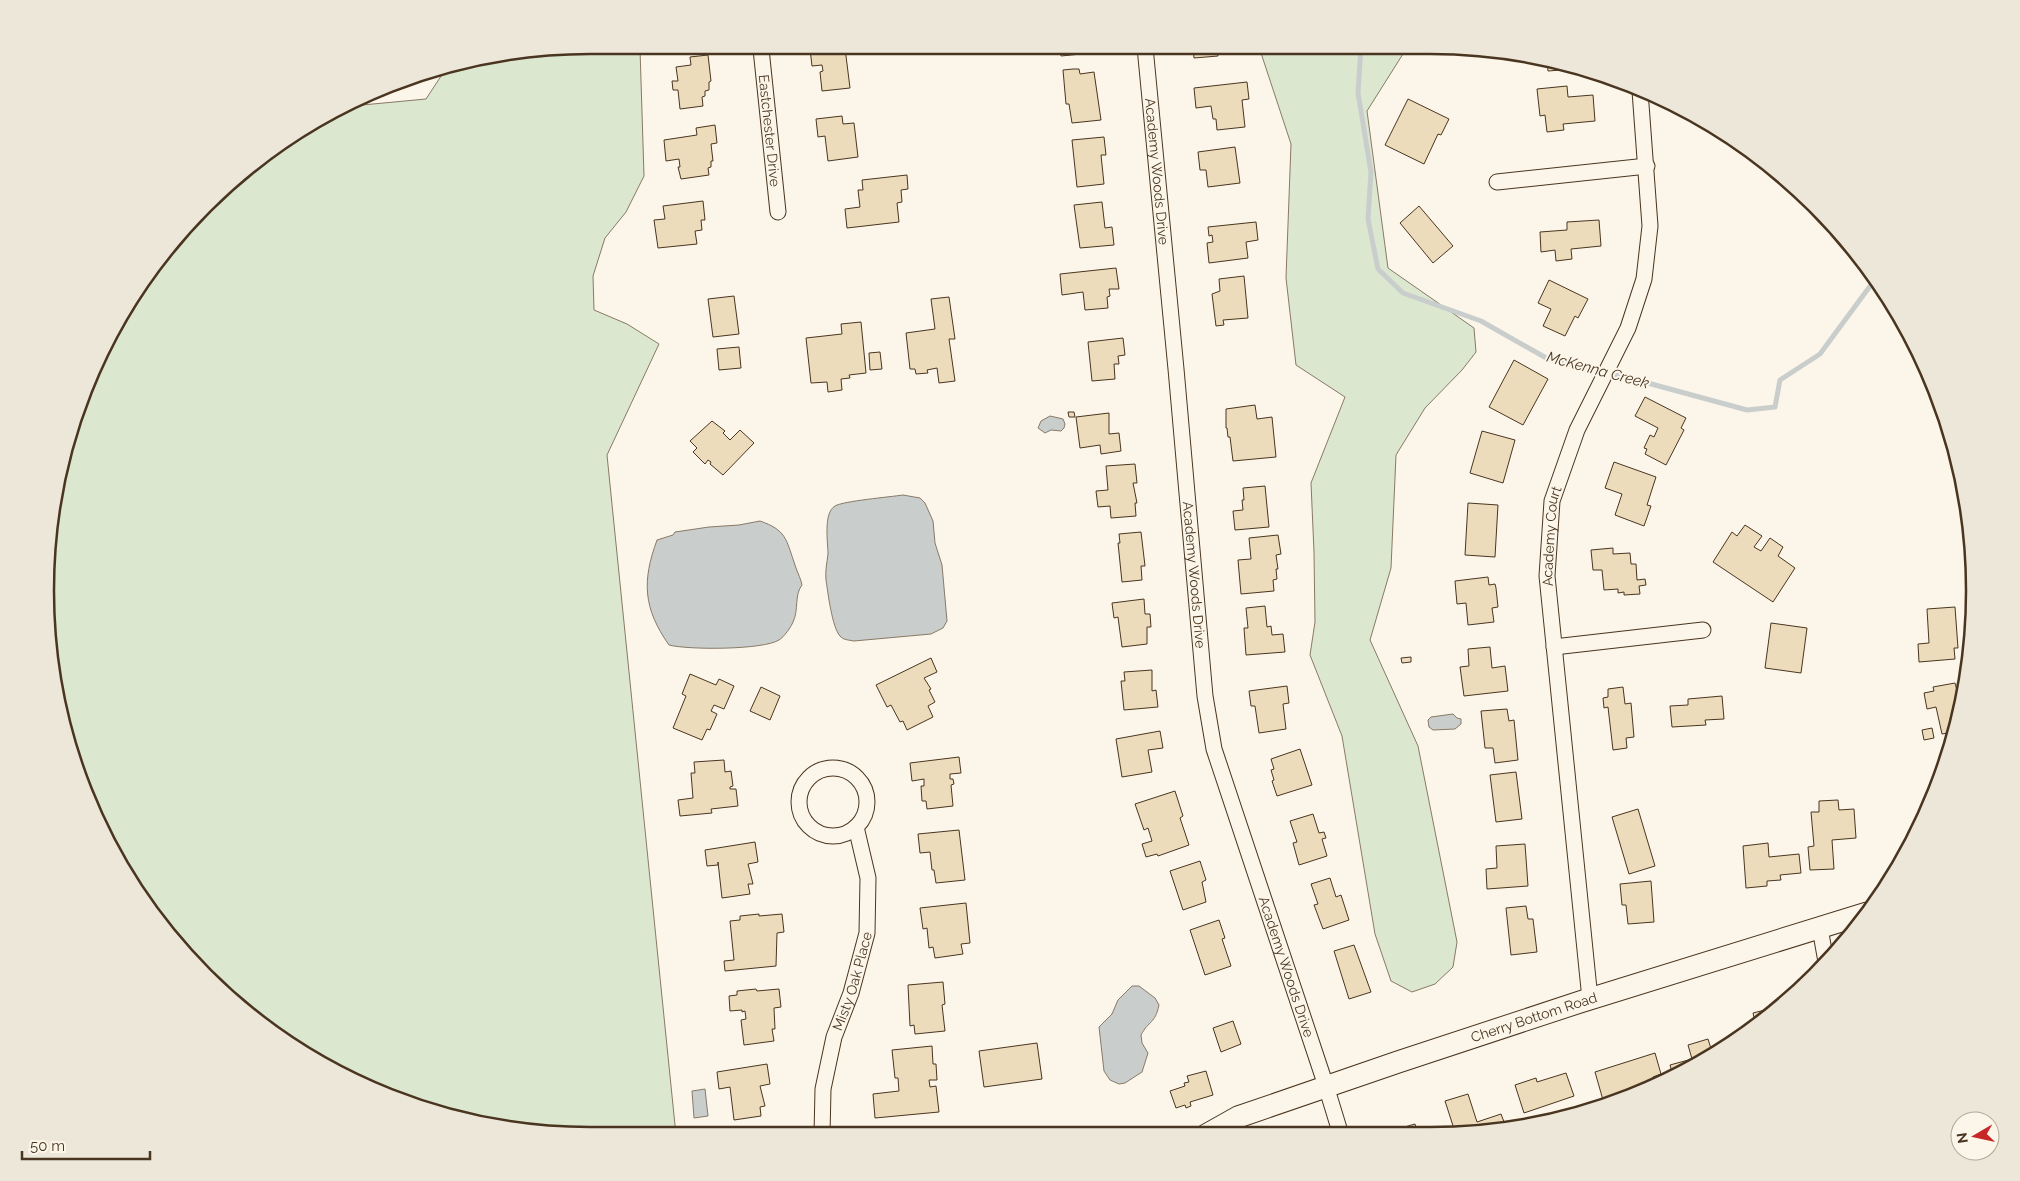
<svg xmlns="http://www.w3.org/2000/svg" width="2020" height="1181" viewBox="0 0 2020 1181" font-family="Raleway,sans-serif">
<rect width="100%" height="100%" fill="#fbf6e9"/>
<path fill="#dce7d0" stroke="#887966" d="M1408,46l-41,65 21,157 86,60 2,24 -14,18 -37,38 -29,47 -5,113 -21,72 48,106 39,196 -4,25 -18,17 -23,8 -21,-11 -16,-47 -33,-198 -32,-81 5,-33 -1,-70 -3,-69 34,-86 -49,-32 -10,-87 5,-134 -32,-97z
M640,49l4,127 -18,36 -21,26 -12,38 1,34 33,14 32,20 -52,111 69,680h-121l-140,-28 -127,-63 -57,-44 -73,-77 -40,-60 -44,-97 -19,-69 -10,-106 19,-142 37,-100 36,-62 68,-82 54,-47 82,-51 85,-8 21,-32 72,-17z"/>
<path fill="#c9cecd" stroke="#887966" d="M1050,416l13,3 2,5 -1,4 -3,3 -10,-1 -6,3 -7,-5 3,-7z
M903,495l17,3 5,5 8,18 2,22 7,22 5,56 -4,7 -12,6 -77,7c-5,-1 -11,-1 -14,-5 -8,-9 -12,-43 -14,-56 -1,-9 1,-17 2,-26 0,-11 -5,-41 7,-48 8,-5 55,-9 68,-11z
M760,521c26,9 26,18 34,41 2,7 5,13 7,19l1,4c-8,10 -3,25 -9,37 -2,5 -9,15 -14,18 -16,10 -91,10 -110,5 -26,-37 -27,-64 -12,-105l16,-5 2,-3 34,-5 30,-2z
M1453,714l4,4 4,1v5l-6,5 -22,1 -4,-3 -1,-7 3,-3z
M1132,986h7l16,12 4,7c-4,19 -10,15 -18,30l1,8 6,10 -6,19 -17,11 -6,1 -9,-4 -6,-9 -5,-44 13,-13 6,-14z
M705,1089l3,27 -14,2 -2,-27z"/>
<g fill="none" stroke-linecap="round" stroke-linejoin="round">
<path stroke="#c9cecd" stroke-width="5" d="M1361,47l-3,46 13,79 -3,47 10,50 25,24 78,28 67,38 85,20 114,31 28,-3 5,-27 40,-26 56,-76"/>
</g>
<path fill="#ecdcbc" stroke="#4a3520" d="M1193,47h24l1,9 -24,2z
M845,48l5,40 -28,3 -2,-19 3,-1 -1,-6 -10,1 -2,-17z
M1060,48h21v6l-20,2z
M708,55l3,26 -2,1v8l-4,1v5l-3,1 1,9 -23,3 -2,-19h-5l-1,-9h6l-2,-14 15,-2 -1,-8z
M1547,62l26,5v2l-25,2z
M1073,69h6l1,5 14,-2 7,48 -29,3 -3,-19h-3l-3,-34z
M1247,82l2,17 -7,1 3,27 -28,3 -1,-11h-3l-2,-13 -15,2 -2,-20z
M1567,86l1,11 25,-2 2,26 -32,3 1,6 -17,2 -2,-17 -5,1 -3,-27z
M1408,99l41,20 -8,16 -3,-1 -14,30 -39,-19z
M842,116l1,8 11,-1 4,34 -30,4 -3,-25 -7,1 -2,-18z
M715,125l2,18 -6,1 2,17h-2v6l-3,1 1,7 -28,4 -3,-12h2l-1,-8 -13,2 -2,-21 33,-5 -1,-7z
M1104,137l2,18h-5l3,29 -27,3 -5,-47z
M1235,147l5,36 -32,4 -2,-17h-6l-2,-18z
M907,175l1,14 -7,1 1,12 -5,1 2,19 -52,6 -2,-19 15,-2 -2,-17h5l-1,-10z
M703,201l2,19h-4l1,10 -7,1 2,13 -39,4 -4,-28 11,-1 -2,-13z
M1102,202l3,26 7,-1 2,18 -34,3 -6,-43z
M1419,206l34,40 -20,17 -33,-40z
M1599,220l2,26 -30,3 1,10 -16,2 -1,-11 -14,2 -1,-20 27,-2v-8z
M1256,222l2,18 -12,2 2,16 -39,5 -2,-20 6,-1 -1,-7 -3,1 -1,-9z
M1116,268l3,21h-10l1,7 -3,1 1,11 -23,2 -2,-18 -21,3 -2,-21z
M1244,276l4,42 -25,2 1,5 -8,1 -4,-32 8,-3 -1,-12z
M1549,280l39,19 -10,19 -3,-2 -10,20 -22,-10 8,-17 -13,-6z
M734,296l5,38 -26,3 -5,-38z
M949,297l6,42h-6l6,42 -16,2 -2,-15 -10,2 1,3 -12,1 -1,-5h-5l-4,-36 29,-4 -4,-30z
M861,322l5,51 -17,2 1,3 -9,1 1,11 -14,2 -1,-10 -16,1 -5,-45 36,-4 -1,-10z
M1123,338l2,17 -7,1 1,8h-5l1,15 -23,2 -4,-39z
M739,347l2,21 -22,2 -2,-21z
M880,352l2,17 -12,1 -1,-17z
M1514,360l34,19 -25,46 -34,-18z
M1645,397l41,21 -5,10 3,2 -18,35 -21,-11 2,-5 -3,-1 6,-13 4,2 4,-9 -23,-12z
M1255,405l2,14 15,-2 4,40 -43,4 -3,-24h-2l-1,-9h-1v-19z
M1068,412h6l1,5h-6z
M1109,413v21l10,-1 2,18 -20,3 -1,-9 -20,3 -4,-31z
M712,421l13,10 -2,2 7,7 10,-10 14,13 -31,32 -13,-11 1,-2 -3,-2 -3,4 -12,-12 4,-4 -7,-7z
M1482,431l33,9 -12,43 -33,-10z
M1614,462l42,15 -9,28 4,1 -7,20 -29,-11 7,-21 -17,-6z
M1135,464l2,19h-4l4,20h-2l1,13 -25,2 -1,-12 -12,1 -2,-16 12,-1 -2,-24z
M1265,486l4,41 -34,3 -2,-19 10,-1 -1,-10h2l-1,-12z
M1468,503l30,2 -3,52 -30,-2z
M1745,525l17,11 -8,11 7,4 9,-13 13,9 -5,9 17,12 -22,34 -60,-40 19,-30 5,4z
M1141,532l4,34h-4l1,14 -20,2 -4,-39h2l-1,-9z
M1278,535l3,19 -5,1 2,14h-2l1,10 -4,1 1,11 -33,3 -3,-34 13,-1 -2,-21z
M1613,548v6l17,-1 1,11h5l1,16 8,-1 1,6 -7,1 1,8 -16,1v-3l-6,1v-4l-14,1 -2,-20h-9l-2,-20z
M1488,577l1,8 6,-1 1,4 2,19 -6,1 2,14 -26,3 -2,-22 -9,1 -2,-23z
M1144,599l1,15h5l1,13h-4v17l-25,3 -4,-30 -4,1 -2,-15z
M1265,606l2,21 4,-1 1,9 11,-1 2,18 -39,3 -2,-27h4l-2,-20z
M1955,607l3,41h-4l1,11 -36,3 -1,-18 11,-1 -2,-34z
M1771,623l36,5 -6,45 -36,-5z
M1490,647l2,21 13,-2 3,25 -44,5 -4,-29 9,-1 -1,-17z
M1411,657v5l-9,1 -1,-5z
M931,658l6,14 -13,6 7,11 -2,1 6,12 -7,4 5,11 -26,13 -4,-9 -3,1 -9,-17 -4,2 -11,-22z
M1152,670v21l4,-1 2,17 -34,3 -3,-29h4l-1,-9z
M690,674l26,11 3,-6 15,7 -10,23 -10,-4 -3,6 6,3 -7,16 -3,-1 -5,11 -29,-12 13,-32 -4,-2z
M1955,683l6,23 -2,1 1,4 -6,21 -12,2 -6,-27 -9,2 -3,-16 10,-2 -1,-4z
M1287,686l2,17 -6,1 3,25 -27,4 -4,-27h-4l-2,-15z
M761,687l19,9 -10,24 -20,-9z
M1623,687l2,17 6,-1 3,34 -8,1 1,10 -14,2 -5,-43 -4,1 -1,-10 5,-1v-8z
M1722,696l2,23 -19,1 1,5 -34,2 -2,-21 18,-1v-6z
M1507,709l2,12 5,-1 4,40 -23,3 -2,-15h-8l-4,-37z
M1932,728l2,10 -10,2 -2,-10z
M1160,731l3,17 -15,2 4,22 -30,5 -6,-38z
M1300,749l12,36 -35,11 -5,-15 2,-1 -3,-10 3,-1 -3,-10z
M959,757l2,16 -11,1v5h3l1,5 -3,1 2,21 -26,3 -1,-8h-4l-1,-15h3v-7l-12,2 -2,-18z
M724,760l1,12 6,-1 2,15 -3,1v2h6l2,17 -27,3 1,4 -32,3 -2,-16 15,-2 -2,-25h4l-1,-11z
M1516,772l6,47 -26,3 -6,-47z
M1175,791l8,25 -3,2 9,27 -31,11 -1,-2 -11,3 -4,-13 10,-3 -4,-13 -4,2 -9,-26z
M1838,800l1,10 15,-1 2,29 -24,2 2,29 -24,1 -2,-23 6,-1 -3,-34h8v-11z
M1638,809l17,57 -26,8 -17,-57z
M1313,814l6,19 5,-1 2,6 -4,1 5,17 -28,9 -6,-22 4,-1 -7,-21z
M959,830l6,50 -29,3 -2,-13h-2l-2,-18 -10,1 -2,-19z
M755,842l3,20 -10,2 5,20h-5l2,10 -28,4 -4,-36v3l-11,1 -2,-16z
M1768,843l1,14 30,-3 2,19 -21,2 1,5 -14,1v5l-21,2 -3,-42z
M1525,844l3,42 -41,3 -1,-20 11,-1 -1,-22z
M1200,861l6,19 -4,2 4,20 -23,8 -13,-39z
M1330,878l6,19 5,-2 8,25 -26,9 -9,-24 4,-1 -7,-20z
M1651,881l3,41 -26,2 -2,-19h-4l-2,-21z
M966,903l4,40 -9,1 2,10 -28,4 -2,-11 -4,1 -2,-20 -4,1 -3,-21z
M1526,906l2,13h5l4,33 -26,3 -5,-47z
M759,914v2l23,-2 2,18 -7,1 -1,33 -51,5 -1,-10 10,-1 -4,-39 10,-1v-4z
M1219,920l6,18 -3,1 9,27 -26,9 -15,-45z
M1354,945l17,47 -22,7 -15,-48z
M943,982l2,22 -3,1 3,26 -30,3 -1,-9 -4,1 -2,-41z
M756,989l1,2 22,-2 2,18 -7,1 1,21h-3l2,12 -30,4 -3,-25 5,-1 -1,-8 -3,1v-2l-12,1 -1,-15 8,-1v-4z
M1773,1008l-18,14 -2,-9z
M1233,1021l8,23 -20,8 -8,-24z
M1708,1039l4,13 9,-3 -19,14 -29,13 -3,-11 22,-6 -4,-14z
M1037,1043l5,36 -58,8 -5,-36z
M932,1046l1,18h3l1,16h-8l1,7 6,-1 3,26 -64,6 -2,-24 26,-3 -1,-13h-3l-3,-28z
M1655,1053l6,21 -8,3 2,7 -11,5 -28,8 1,4 -12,6 -10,-35z
M767,1064l3,20 -10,2 5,20 -5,1 1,9 -27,4 -4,-33 -11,2 -2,-17z
M1206,1071l7,24 -23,7 1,4 -5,2 -1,-3 -9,3 -6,-17 15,-5 -1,-3 5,-1 -2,-6z
M1566,1073l8,23 -50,17 -9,-28 21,-7 1,4z
M1468,1094l9,28 24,-8 5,13 -41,8h-9l-11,-34z
M1415,1124l3,11h-23l-1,-5z
M915,1131l1,4h-38z"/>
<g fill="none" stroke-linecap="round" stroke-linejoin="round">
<g stroke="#4a3520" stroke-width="17">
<g id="street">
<path id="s1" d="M1145,47l31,322 29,327 9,53 112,337 15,49"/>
<path id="s2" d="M761,49l17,163"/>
<path d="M1497,182l150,-16"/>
<path d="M1554,647l149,-17"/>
<circle cx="833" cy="802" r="34"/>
<path d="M1820,928l6,34"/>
<path id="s3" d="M1590,999l-43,-423 5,-75 25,-71 51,-102 16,-49 6,-53 -10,-135"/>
<path id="s4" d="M822,1135l1,-46 11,-52 17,-44 16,-60 1,-55 -12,-51"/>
</g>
</g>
<g stroke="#4a3520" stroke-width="23">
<g id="secondary">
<path id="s5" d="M1206,1135l32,-18 160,-55 182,-60 287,-89"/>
</g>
</g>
<use href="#street" stroke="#fbf6e9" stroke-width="15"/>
<use href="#secondary" stroke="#fbf6e9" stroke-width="21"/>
</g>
<g text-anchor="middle" stroke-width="4" stroke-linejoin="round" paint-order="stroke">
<g font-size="14" fill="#4a3520" stroke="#fbf6e9">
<text dy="5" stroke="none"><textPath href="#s2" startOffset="82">Eastchester Drive</textPath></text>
<text dy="5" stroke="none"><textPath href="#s1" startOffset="125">Academy Woods Drive</textPath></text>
<text dy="5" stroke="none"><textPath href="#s3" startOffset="465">Academy Court</textPath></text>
<text dy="5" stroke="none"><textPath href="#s1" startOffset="530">Academy Woods Drive</textPath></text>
<text dy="5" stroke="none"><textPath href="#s1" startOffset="935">Academy Woods Drive</textPath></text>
<text dy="5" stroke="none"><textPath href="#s4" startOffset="158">Misty Oak Place</textPath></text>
<text dy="5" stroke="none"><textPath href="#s5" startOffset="349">Cherry Bottom Road</textPath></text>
</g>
<g font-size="15" font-style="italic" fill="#4a3520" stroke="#fbf6e9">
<text transform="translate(1598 370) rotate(15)" y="5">McKenna Creek</text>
</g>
</g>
<path d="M0 0H2020V1181H0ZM590 54H1430A536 536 0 0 1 1966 590V591A536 536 0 0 1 1430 1127H590A536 536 0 0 1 54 591V590A536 536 0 0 1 590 54Z" fill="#ede7d9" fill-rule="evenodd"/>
<path fill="none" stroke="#4a3520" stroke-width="2.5" d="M590 54H1430A536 536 0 0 1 1966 590V591A536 536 0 0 1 1430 1127H590A536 536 0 0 1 54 591V590A536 536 0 0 1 590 54Z"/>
<g transform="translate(1975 1136) rotate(261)"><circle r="24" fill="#fbf6e9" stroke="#b4a999"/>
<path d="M0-4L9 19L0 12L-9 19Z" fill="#c62828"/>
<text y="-8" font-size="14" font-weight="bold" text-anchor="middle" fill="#4a3520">N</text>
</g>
<path d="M22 1151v8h128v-8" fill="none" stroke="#4a3520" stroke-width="2.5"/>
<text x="30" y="1151" font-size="15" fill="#4a3520" stroke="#fbf6e9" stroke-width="4" paint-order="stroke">50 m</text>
</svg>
